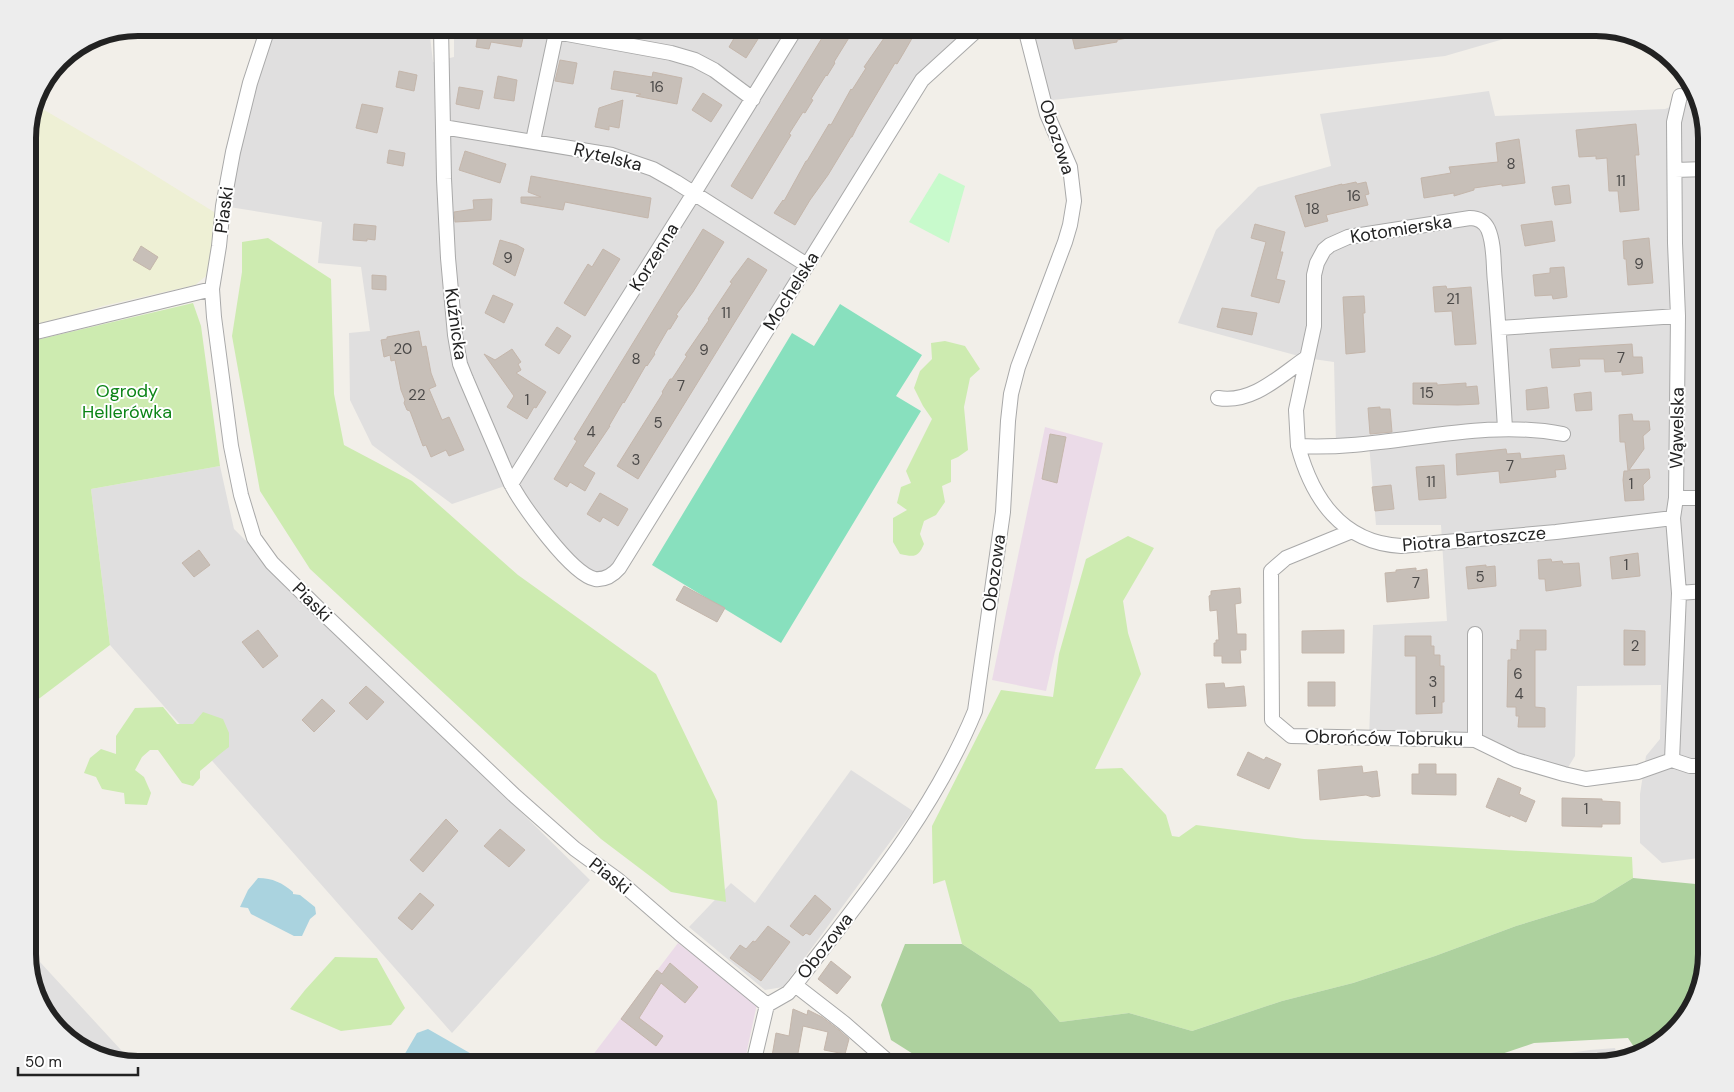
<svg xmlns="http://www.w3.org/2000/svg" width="1734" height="1092" viewBox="0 0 1734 1092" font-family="'DM Sans',sans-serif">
<rect width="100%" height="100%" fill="#f2efe9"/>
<path fill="#e0dfdf" d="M268,28h161l4,34 21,-5v-29h525l-57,52 -303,488 -16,11 -32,-17 -60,-78 -59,20 -80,-59 -22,-45 -1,-67 21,-2 -9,-64 -43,-4 4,-41 -99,-16z
M1025,28h516l-96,28 -401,45z
M1489,91l6,25 170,-7 30,-12 11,41v719l-44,6 -22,-20v-49l6,-38 14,-17 1,-54 -84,1 -2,70 -11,18 -89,-34 -106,-2 4,-113 74,-4 -6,-96h-65l-7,-81 -33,1 -2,-83 -28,-4 -128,-35 38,-93 42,-43 73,-21 -11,-52z
M220,466l14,63 356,351 -138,153 -342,-388 -19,-156z
M851,770l62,41 -130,176 -18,3 -76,-63 42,-44 24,20z
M28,949l105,114 -56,-17 -35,-37 -14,-48z
M1615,1048l3,11 -22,5h-101l95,-14z"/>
<path fill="#ebdbe8" d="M1045,427l58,16 -57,248 -54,-11z
M678,943l79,61 -13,60h-158z"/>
<path fill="#eef0d5" d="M34,104l101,59 79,49 2,5 -3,28 -7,31 -11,9 -92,21 -15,5 -60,15v-195z"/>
<path fill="#cdebb0" d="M268,238l63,41 3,115 10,51 68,36 106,94 138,99 61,127 9,101 -55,-10 -70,-53 -291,-270 -50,-78 -28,-155 10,-64v-30z
M193,303l8,23 19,140 -129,23 19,156 -82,62v-365z
M945,341l20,5 15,23 -10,9 -6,29 4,43 -10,7 -7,3v22l-9,4 3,16 -9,13 -12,6 -4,13 4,10c-6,14 -10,13 -24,10l-7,-12v-24l14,-8 -10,-7 4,-16 10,-4 -5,-12 26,-52 -9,-13 -9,-18 6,-17 12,-12 -1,-16z
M1128,536l26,12 -31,53 5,32 13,41 -46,95 27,-1 44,47 6,21 7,1 17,-12 108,14 328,18 1,21 -39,24 -78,24 -81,30 -82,27 -71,18 -90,30 -63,-18 -69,9 -29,-33 -69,-45 -17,-64 -12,4 -1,-58 69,-136 52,7 6,-43 27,-95z
M163,707l14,17h16l10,-12 20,7 6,14v14c-11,8 -19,16 -29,24v7l-7,8 -11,-3 -24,-33h-8l-8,7 -7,13 9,7 7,16 -4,12 -22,-1 -1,-11 -22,-4 -6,-12 -12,-4 6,-15 11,-9 15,5v-18l19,-28z
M335,957l42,1 28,50 -14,17 -50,6 -51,-22 15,-19z"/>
<path fill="#add19e" d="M1633,878l73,7v69l-18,61 -37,35 -13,3 -10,-15 -94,5 -62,21h-543l-38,-24 -10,-35 24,-61h57l69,45 29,33 69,-9 63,18 90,-30 71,-18 82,-27 81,-30 78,-24z"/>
<path fill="#c8facc" d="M939,173l26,13 -16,57 -40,-21z"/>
<path fill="#88e0be" d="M840,304l82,51 -26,41 25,15 -140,232 -129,-78 140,-232 22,13z"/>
<path fill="#aad3df" d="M258,878c15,0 24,5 35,14v2l7,1 15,12 1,7 -6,5 -8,17h-8l-43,-22 -3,-6 -8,-1 8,-17z
M428,1029l61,35h-77l-9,-7 14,-24z"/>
<path fill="#c7bfb8" stroke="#c4b6ab" d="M479,28h46l-4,19 -30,-5 -2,7 -13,-2z
M740,28l18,11 -12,19 -17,-11z
M826,28h29l-21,34 1,1 -8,13 -1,-1 -15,24 2,1 -8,13 -2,-1 -14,22 2,1 -39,64 -21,-13 91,-148 -2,-1z
M891,28h27l-15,26 -6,10 -2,-1 -38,64 -5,10h-1l-23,38 -18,25 -15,25 -21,-12 9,-13 1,1 22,-40h1l22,-37 2,1 20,-36 1,1 14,-22 -2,-1z
M1070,28h78v6l-31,6v2l-42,7z
M560,60l17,3 -4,21 -18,-3z
M399,71l18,4 -3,16 -18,-4z
M614,71l38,6 1,-5 29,6 -5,26 -41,-8 5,-2 -30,-5z
M498,76l19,4 -3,21 -20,-3z
M459,87l24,4 -4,18 -23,-5z
M703,93l19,12 -11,17 -19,-12z
M623,100l-4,28 -10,-2v4l-14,-3 4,-19z
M362,104l21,4 -6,25 -21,-5z
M1636,124l3,31h-4l4,55 -19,2 -2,-21h-9l-2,-33 -11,1v-3l-17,1 -3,-27z
M1519,139l6,44 -23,3v-2l-28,4v2l-20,6v-3l-30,5 -3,-20 30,-5 -2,-6 49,-5 -2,-19z
M389,150l16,3 -2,13 -16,-3z
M465,151l41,13 -6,19 -41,-13z
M531,176l120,22 -3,20 -83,-16 -2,8 -42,-7v-6h20l-13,-5z
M1356,182l1,2 9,-2 3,12 -4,1 3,10 -42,10 2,6 -23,6 -10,-31 47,-12v1z
M1569,185l2,18 -16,2 -3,-18z
M492,199l-1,21 -36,2 -1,-10 20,-3 -1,-9z
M1552,221l3,20 -30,5 -4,-21z
M354,224l22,2 -1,14 -8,-1v2l-14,-1z
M1255,224l30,8 -5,20h3l-7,27 9,2 -6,22 -28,-7 15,-54 -15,-4z
M703,229l21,13 -31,50 -17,23 2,1 -8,13h-2l-14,24 1,1 -8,12 -1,-1 -22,38 -1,-1 -14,24h1l-27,40 12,7 -10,18 -15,-9 -3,5 -13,-8 23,-38 -3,-2z
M1649,238l4,45 -25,2 -2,-26h-2l-1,-18z
M500,240l17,5 7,4 -9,27 -22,-12z
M141,246l17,11 -8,13 -17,-10z
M603,249l17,10 -35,57 -21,-13 24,-39 4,3z
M748,258l19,12 -129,209 -21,-13 46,-73 -1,-1 8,-13h2l15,-23 -2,-1 24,-35 -1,-1 24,-36 -2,-1z
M1564,267l3,30 -14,2 -1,-4 -17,1 -2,-21 17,-2v-5z
M372,275l14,1v14l-14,-1z
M1446,286l1,3 24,-2 5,57 -21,1 -3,-34 -17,1 -2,-25z
M493,295l20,9 -9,19 -19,-10z
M1364,296l1,17h-2l2,39 -19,2 -3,-57z
M1222,308l35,5 -5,22 -35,-8z
M557,327l14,9 -12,18 -14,-9z
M419,331l3,16 4,-1 5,27 5,13 -7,3 13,31 7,-3 15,33 -15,6 -3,-6 -15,7 -5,-12 -3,1 -13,-35 -3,-1 -3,-7 1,-3 -4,-10 -6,-30 -4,1 -1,-6 -6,2 -3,-17 6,-1v-2z
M1632,344l1,13h9l1,16 -21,2v-4l-17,1 -1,-13h-25l1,7 -28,2 -2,-19z
M512,349l9,13 -3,2 3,6 -5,3 30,19 -10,16 -2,-1 -7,12 -20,-12 7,-11 -30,-42 11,6z
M1413,383h24v2l29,-2v4l11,-1 2,18 -21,1 -45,-1z
M1547,387l2,21 -22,2 -1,-20z
M1591,392l1,18 -16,1 -2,-17z
M1380,407v2h10l2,23 -22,2 -2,-26z
M1632,414l1,7h16l1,9 -7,6 1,13 -15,21 20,-1 1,9 -7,7 1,15 -19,1 -2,-21 1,-9h4l-3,-29h-5l-1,-27z
M1050,434l16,3 -9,46 -15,-4z
M1506,449l1,5 13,-1 1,6 43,-4 2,14 -11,1 1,7 -56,6 -1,-12 -42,4 -1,-21z
M1444,465l2,33 -27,2 -3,-33z
M1391,485l3,24 -19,2 -3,-24z
M600,493l28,16 -10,17 -15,-9 -3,5 -13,-8z
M199,550l11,15 -16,12 -12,-14z
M1638,553l2,23 -28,3 -2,-22z
M1551,559l1,3 10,-1 1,3 16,-1 2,23 -35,5 -1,-12h-6l-1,-19z
M1486,565v2l9,-1 1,20 -28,3 -2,-22z
M1416,568v3l11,-2 2,29 -42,4 -2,-29 11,-1v-2z
M684,586l41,22 -8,14 -41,-22z
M1240,588l1,15 -6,1 2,30h9v16h-6l1,13h-19v-7h-8v-13h2v-3h3l-2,-30 -7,1 -1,-15 2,-1v-4z
M258,630l20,26 -15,12 -21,-26z
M1344,630v23h-42v-22z
M1520,630h26v20h-11v57l10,1v19h-27l1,-11h-3v-9h-9l1,-47h3v-11l6,1v-10l3,1z
M1624,630l21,1v34h-21z
M1405,636h26v10h3v9h6v11h4v36h-2v11l-26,1v-58h-11z
M1308,682h27v24h-27z
M1224,683l1,5 19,-2 2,20 -38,2 -2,-24z
M366,686l18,16 -17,18 -18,-17z
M322,699l13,12 -21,21 -12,-12z
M1248,752l16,8 2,-3 15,7 -12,25 -32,-14z
M1419,764h17v10h20v21l-44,-1v-20h7z
M1362,766l1,7 14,-2 3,25 -8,1 -6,-2 -46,5 -2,-30z
M1498,778l23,10 -2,6 16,7 -9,21 -16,-7v2l-24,-10z
M1562,798l40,1v2l18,1v22h-18v3l-40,-1z
M446,819l12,12 -35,41 -13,-12z
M500,829l25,21 -16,17 -25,-21z
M420,893l14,12 -22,25 -14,-12z
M815,895l16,14 -21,26 -4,-2 -3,3 -13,-10z
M768,926l22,16 -29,39 -31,-23 10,-13 6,4 7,-8 2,1z
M831,961l20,16 -14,17 -19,-15z
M670,963l28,24 -13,16 -24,-20 -22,35 24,18 -7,10 -35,-27 36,-49 5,4z
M793,1009l14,6 1,-5 14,7 17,13 10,9 -4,15 -21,-4 4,-18 -25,-6 -7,38 -25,-2 5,-29 13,3z"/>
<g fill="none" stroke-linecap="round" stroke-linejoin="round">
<g stroke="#a9a9a9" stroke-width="16">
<path id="minor" d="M268,28l-18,55 -17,69 -10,54 -4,40 -7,43 2,28 17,129 10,49 13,43 18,25 52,51 191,182 60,53 43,31 61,53 88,72
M441,28l3,151 4,79 7,77 5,29 6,15 45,105c12,22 60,90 84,95 10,1 18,-4 24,-11l303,-488 57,-52
M556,32l115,21 24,7 19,10 39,29
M443,127l169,28 41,14 23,13 131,83
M533,141l24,-113
M1675,170l31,-1
M1499,328l179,-12
M28,334l184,-45
M1218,398c34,6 62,-22 88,-40
M1505,428c-3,-49 -6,-97 -10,-146 -2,-16 0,-37 -7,-53 -4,-8 -10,-11 -18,-11l-122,19 -18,8 -6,5 -7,13 -3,12v51l-18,84 2,36c89,5 177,-29 265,-12
M1298,446c14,52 44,97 103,100l155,-14 117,-14
M511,484l183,-291 102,-165
M1676,498h30
M1352,531l-66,27 -15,13 1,149 19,16 184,4 41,20 48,14 22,5 52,-7 34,-12
M1679,593l27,-2
M1475,634v106
M1672,760l7,-167 -6,-75 3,-20 2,-182 -3,-73 -1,-121 6,-26
M1672,760l18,6h16
M795,985l49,38 47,41
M753,1064l14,-59 21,-12 7,-8c67,-87 138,-172 180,-274l28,-199 5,-91 3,-27 7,-27 47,-125 5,-17 4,-24 -4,-34 -23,-53 -22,-86"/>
</g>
<use href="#minor" stroke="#fff" stroke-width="14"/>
</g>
<g text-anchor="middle" stroke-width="4" stroke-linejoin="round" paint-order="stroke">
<g font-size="15" fill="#4b4948">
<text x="657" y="92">16</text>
<text x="1511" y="169">8</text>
<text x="1621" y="186">11</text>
<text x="1354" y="201">16</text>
<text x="1313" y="214">18</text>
<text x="508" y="263">9</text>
<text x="1639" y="269">9</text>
<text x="1453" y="304">21</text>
<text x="726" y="318">11</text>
<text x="403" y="354">20</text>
<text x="704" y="355">9</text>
<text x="1621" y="363">7</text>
<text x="636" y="364">8</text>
<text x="681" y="391">7</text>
<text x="1427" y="398">15</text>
<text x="417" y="400">22</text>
<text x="527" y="405">1</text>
<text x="658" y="428">5</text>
<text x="591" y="437">4</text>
<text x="636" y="465">3</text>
<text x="1510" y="471">7</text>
<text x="1431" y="487">11</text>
<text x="1631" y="489">1</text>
<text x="1626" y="570">1</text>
<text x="1480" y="582">5</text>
<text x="1416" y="588">7</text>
<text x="1635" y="651">2</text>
<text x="1518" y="679">6</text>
<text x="1433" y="687">3</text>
<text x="1519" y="699">4</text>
<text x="1434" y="707">1</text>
<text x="1586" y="814">1</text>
</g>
<g font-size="18" fill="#222" stroke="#fff">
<text transform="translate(1057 137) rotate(72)" y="6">Obozowa</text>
<text transform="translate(608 157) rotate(14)" y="6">Rytelska</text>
<text transform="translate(224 210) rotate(-82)" y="6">Piaski</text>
<text transform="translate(1401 229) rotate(-9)" y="6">Kotomierska</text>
<text transform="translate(654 257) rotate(-58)" y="6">Korzenna</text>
<text transform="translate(791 291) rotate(-58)" y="6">Mochelska</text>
<text transform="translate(456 324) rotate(82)" y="6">Kuźnicka</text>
<text transform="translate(1677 428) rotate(-89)" y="6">Wąwelska</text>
<text transform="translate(1474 539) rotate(-5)" y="6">Piotra Bartoszcze</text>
<text transform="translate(994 573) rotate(-82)" y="6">Obozowa</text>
<text transform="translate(312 602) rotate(45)" y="6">Piaski</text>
<text transform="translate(1384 738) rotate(1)" y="6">Obrońców Tobruku</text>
<text transform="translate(610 876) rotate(38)" y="6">Piaski</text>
<text transform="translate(825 946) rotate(-52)" y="6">Obozowa</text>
</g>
<g font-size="18" fill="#0c8416" stroke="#fff">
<text x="127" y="397">Ogrody<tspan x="127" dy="21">Hellerówka</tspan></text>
</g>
</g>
<path d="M0 0H1734V1092H0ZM138 36H1596A102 102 0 0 1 1698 138V954A102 102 0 0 1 1596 1056H138A102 102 0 0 1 36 954V138A102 102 0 0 1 138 36Z" fill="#ededed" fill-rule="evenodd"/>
<path fill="none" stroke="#222" stroke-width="6" d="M138 36H1596A102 102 0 0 1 1698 138V954A102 102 0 0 1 1596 1056H138A102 102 0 0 1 36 954V138A102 102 0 0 1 138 36Z"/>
<path d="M18 1067v8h120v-8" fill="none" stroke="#222222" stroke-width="2.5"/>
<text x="25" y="1067" font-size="15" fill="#222222" stroke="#ffffff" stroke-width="4" paint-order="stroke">50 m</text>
</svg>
